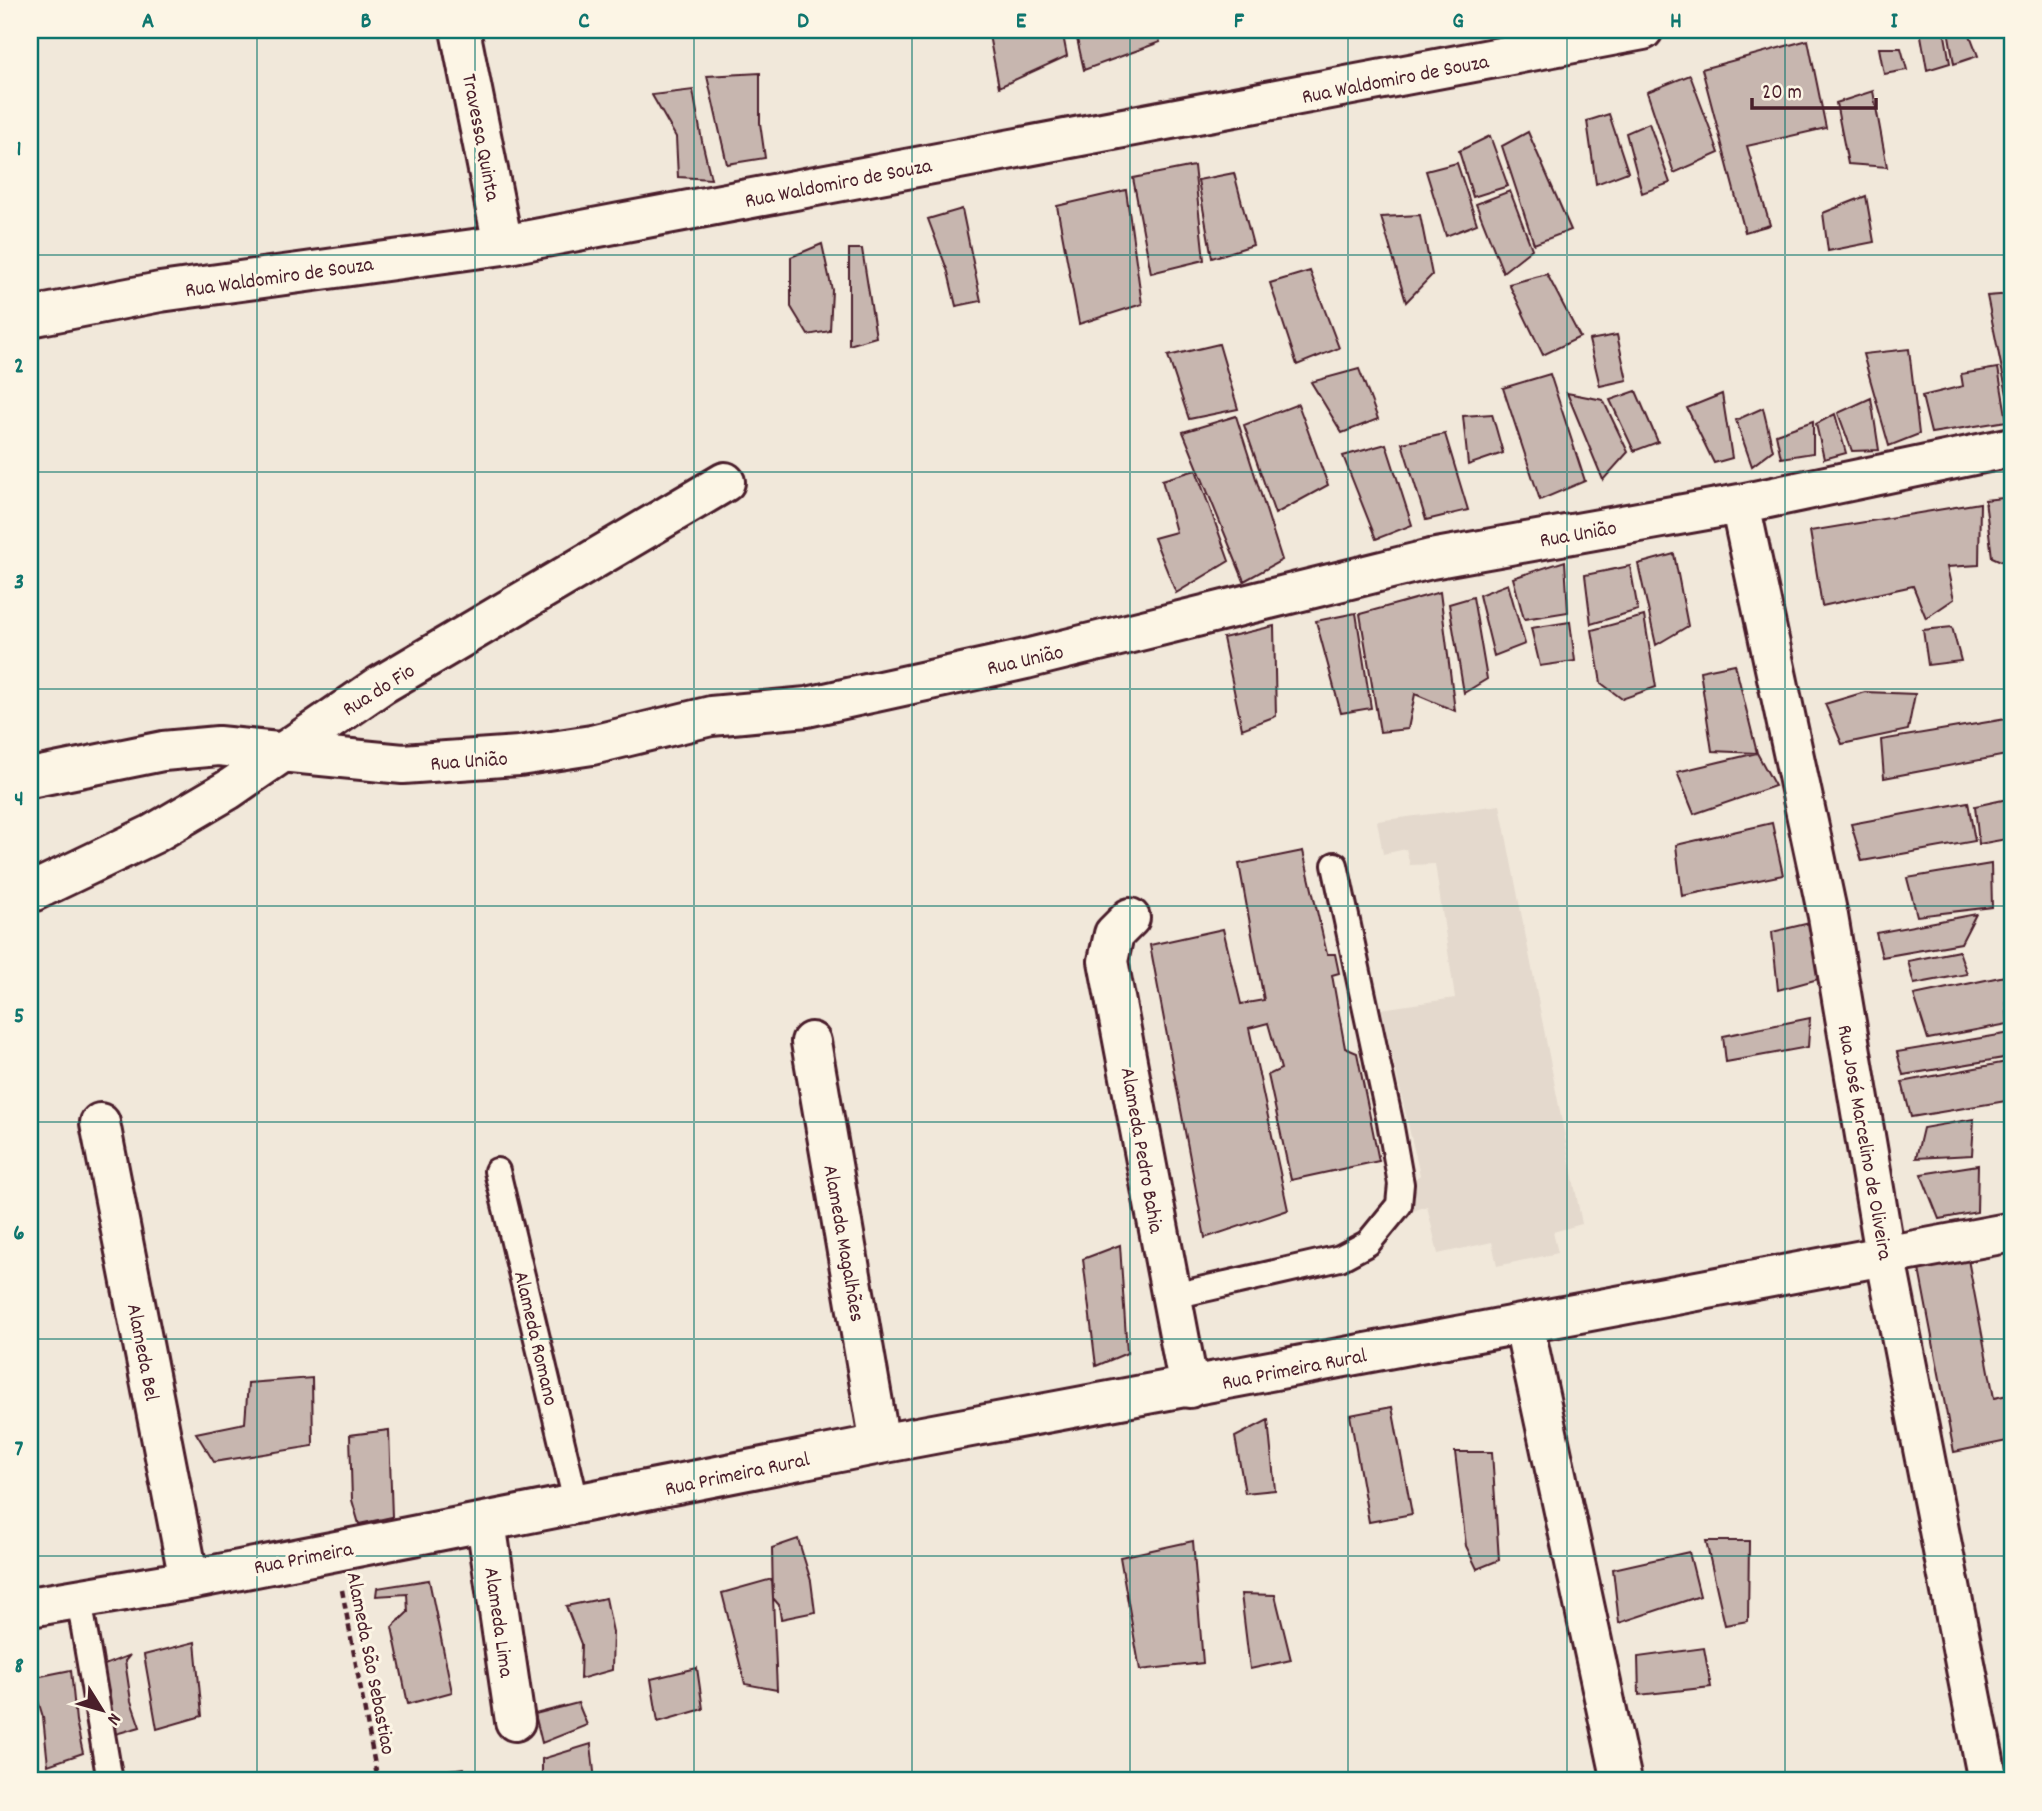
<svg xmlns="http://www.w3.org/2000/svg" width="2042" height="1811" viewBox="0 0 2042 1811" font-family="Dekko,sans-serif">
<rect width="100%" height="100%" fill="#f1e8da"/>
<filter id="ink" filterUnits="userSpaceOnUse"><feTurbulence type="fractalNoise" baseFrequency=".0143" numOctaves="2"/><feDisplacementMap in="SourceGraphic" scale="14" xChannelSelector="R" yChannelSelector="G"/><feConvolveMatrix kernelMatrix="1 2 1 2 8 2 1 2 1" color-interpolation-filters="sRGB"/></filter>
<g filter="url(#ink)">
<path fill="#e4d9cd" d="M1500,805l82,419 -29,8 5,21 -61,13 -5,-24 -54,12 -11,-48 -14,5 -5,-27 12,-9 -39,-166 74,-11 -20,-134 -25,1 -4,-16 -23,5 -6,-33z"/>
<path fill="#c7b6af" stroke="#4a1f2b" stroke-width="2" d="M988,30h74l5,26 -68,31z
M1075,30h82l3,12 -76,28z
M1920,30h24l6,33 -23,7z
M1948,30h20l10,26 -24,8z
M1808,40l18,88 -79,18 23,79 -25,7 -43,-163z
M1879,48h22l6,22 -23,4z
M760,73v50l5,35 -38,6 -20,-88z
M1690,75l29,78 -45,20 -27,-81z
M693,90l9,51 9,38 -33,-2 -2,-40 -24,-42z
M1873,91l14,76 -39,-3 -12,-61z
M1609,114l19,58 -32,12 -9,-63z
M1649,123l21,60 -28,10 -16,-60z
M1528,132l43,98 -37,14 -32,-98z
M1490,136l18,50 -35,11 -14,-46z
M1457,163l20,61 -31,12 -20,-65z
M1194,166l10,94 -53,13 -18,-95z
M1234,173l19,72 -41,13 -14,-78z
M1126,190l16,114 -63,20 -22,-118z
M1510,191l22,58 -29,23 -27,-68z
M1866,196l8,46 -46,9 -5,-38z
M962,209l19,92 -25,5 -8,-34 -20,-53z
M1420,215l12,60 -26,27 -25,-85z
M822,244l10,46 -2,41 -22,4 -17,-28v-50z
M849,249h13l14,88 -27,8z
M1310,271l29,77 -42,17 -27,-82z
M1547,274l33,63 -37,18 -34,-71z
M2012,294v125l-25,-123z
M1617,335l10,45 -27,6 -11,-46z
M1219,344l19,65 -49,10 -21,-63z
M1909,349l10,85 -30,12 -26,-92z
M1998,368l9,53 -76,12 -9,-37 41,-10 -2,-12z
M1359,369l19,50 -36,14 -31,-51z
M1550,374l35,107 -45,19 -37,-112z
M1636,391l22,51 -24,9 -24,-51z
M1567,393l36,7 25,52 -25,28z
M1722,394l10,64 -18,5 -27,-55z
M1871,398l8,52 -27,1 -14,-38z
M1298,404l30,81 -53,29 -31,-89z
M1763,408l10,42 -21,16 -16,-46z
M1492,414l11,39 -35,12 -5,-49z
M1835,414l11,39 -22,6 -8,-35z
M1236,416l46,144 -38,21 -61,-149z
M1813,421v32l-32,5 -5,-24z
M1445,434l23,76 -42,10 -24,-77z
M1386,444l26,81 -36,14 -33,-83z
M1196,470l33,91 -53,32 -22,-55 22,-6 -14,-52z
M2012,497v69l-20,-9 -7,-57z
M1980,503l-1,62 -32,2 7,32 -28,19 -13,-32 -91,20 -12,-75z
M1674,554l14,72 -32,19 -18,-81z
M1565,561l3,51 -44,7 -11,-41z
M1630,566l8,44 -47,14 -6,-49z
M1508,584l17,60 -31,12 -15,-61z
M1440,592l15,119 -40,-17 -7,35 -28,3 -20,-118z
M1473,597l14,82 -23,14 -15,-89z
M1356,613l15,95 -30,5 -25,-92z
M1644,616l12,71 -34,12 -21,-16 -9,-53z
M1570,622l5,39 -35,5 -9,-38z
M1274,626l2,90 -34,13 -19,-91z
M1952,627l9,34 -33,4 -5,-35z
M1735,664l22,89 -45,-2 -12,-80z
M1865,692l50,2 -7,36 -66,14 -17,-40z
M2012,718v36l-128,24 -3,-38z
M1757,753l18,33 -81,28 -17,-42z
M2012,798v40l-33,6 -4,-38z
M1968,802l7,39 -113,20 -11,-37z
M1772,823l11,52 -101,21 -6,-51z
M1303,851l24,103h8l4,19 -7,2 13,73 12,5 22,108 -88,19 -23,-105 13,-6 -13,-46 -19,5 39,182 -83,28 -55,-293 73,-16 18,75 23,-4 -25,-136z
M1991,864l1,43 -75,9 -10,-38z
M1976,914l-15,29 -79,14 -6,-24z
M1818,921l4,57 -44,12 -6,-58z
M1959,951l8,23 -53,10 -6,-23z
M2005,976l3,48 -80,15 -14,-44z
M1810,1018l-2,29 -82,15 -3,-26z
M2011,1033l-8,25 -100,17 -6,-23z
M2012,1061v39l-101,17 -9,-35z
M1974,1119l-2,36 -56,3 7,-30z
M1978,1165l-1,47 -38,7 -18,-45z
M1120,1245l7,108 -31,13 -13,-107z
M1967,1254l27,144 18,-4v46l-58,12 -36,-188z
M312,1378l1,68 -99,16 -18,-29 49,-10 3,-40z
M1392,1407l20,107 -43,8 -19,-107z
M1268,1420l7,70 -30,3 -10,-56z
M389,1430l3,87 -33,7 -7,-24 -2,-65z
M1455,1452h37l7,108 -22,9 -11,-23z
M798,1539l13,42 4,31 -34,7 -2,-14 -6,-7 -1,-50z
M1193,1541l10,122 -63,7 -20,-113z
M1706,1541h43l-1,80 -23,4z
M1689,1552l11,44 -81,27 -6,-54z
M772,1579l1,19 4,92 -32,-6 -23,-91z
M429,1580l23,112 -44,12 -16,-77 16,-15 -1,-18 -31,2 1,-8z
M1241,1594l34,1 16,65 -41,9z
M606,1598l7,34 -1,38 -32,9 1,-35 -15,-38z
M195,1642l7,74 -45,13 -13,-74z
M1704,1648l7,39 -72,8 -1,-38z
M130,1655l-5,6 6,40 9,26 -35,10 5,-44 -16,-24z
M697,1668l6,41 -45,13 -7,-43z
M71,1670l5,51 7,32 -35,12 -5,-48 -12,-39z
M578,1703l9,22 -45,18 -7,-29z
M591,1744l4,37h-53v-22z
M464,1768l3,13h-45l1,-8z"/>
<g fill="none" stroke-linecap="round" stroke-linejoin="round">
<g stroke="#4a1f2b" stroke-width="30">
<path id="lane" d="M497,1171l80,335
M1169,1297l171,-39 28,-15 31,-38 2,-21 -11,-62 -55,-257
M79,1599l31,182"/>
</g>
<g stroke="#4a1f2b" stroke-width="44">
<path id="street" d="M460,30l43,215
M30,317l130,-25 343,-47 1140,-215
M30,893l123,-59 75,-44 153,-105 344,-203
M1130,918l-16,16 -6,27 81,427
M811,1042l69,402
M100,1123l89,457
M1524,1325l98,456
M486,1522l29,199
M30,1607l159,-27 691,-136 1132,-212"/>
</g>
<g stroke="#4a1f2b" stroke-width="44">
<path id="secondary" d="M1740,504l88,412 57,338 103,527
M30,778l133,-27 55,-5 185,18 116,-8 73,-11 119,-29 96,-9 219,-48 405,-100 309,-55 272,-57"/>
</g>
<path stroke="#4a1f2b" stroke-width="4.5" stroke-dasharray="7 5" stroke-linecap="butt" d="M342,1590l36,191"/>
<use href="#lane" stroke="#fcf5e5" stroke-width="24"/>
<use href="#street" stroke="#fcf5e5" stroke-width="38"/>
<use href="#secondary" stroke="#fcf5e5" stroke-width="38"/>
</g>
</g>
<path fill="none" stroke="#0f766e" stroke-width="2" stroke-opacity="0.55" d="M257,30v1751M475,30v1751M694,30v1751M912,30v1751M1130,30v1751M1348,30v1751M1567,30v1751M1785,30v1751M30,255h1982M30,472h1982M30,689h1982M30,906h1982M30,1122h1982M30,1339h1982M30,1556h1982"/>
<g text-anchor="middle" stroke-width="6" stroke-linejoin="round" paint-order="stroke">
<g font-size="21" fill="#4a1f2b" stroke="#fcf5e5">
<text transform="translate(1395 78) rotate(-11)" y="7">Rua Waldomiro de Souza</text>
<text transform="translate(482 137) rotate(79)" y="7">Travessa Quinta</text>
<text transform="translate(838 182) rotate(-11)" y="7">Rua Waldomiro de Souza</text>
<text transform="translate(279 276) rotate(-8)" y="7">Rua Waldomiro de Souza</text>
<text transform="translate(1578 533) rotate(-10)" y="7">Rua União</text>
<text transform="translate(1025 659) rotate(-13)" y="7">Rua União</text>
<text transform="translate(378 689) rotate(-32)" y="7">Rua do Fio</text>
<text transform="translate(469 760) rotate(-4)" y="7">Rua União</text>
<text transform="translate(1866 1142) rotate(80)" y="7">Rua José Marcelino de Oliveira</text>
<text transform="translate(1143 1150) rotate(80)" y="7">Alameda Pedro Bahia</text>
<text transform="translate(845 1243) rotate(80)" y="7">Alameda Magalhães</text>
<text transform="translate(537 1338) rotate(77)" y="7">Alameda Romano</text>
<text transform="translate(144 1352) rotate(79)" y="7">Alameda Bel</text>
<text transform="translate(1294 1368) rotate(-11)" y="7">Rua Primeira Rural</text>
<text transform="translate(737 1473) rotate(-12)" y="7">Rua Primeira Rural</text>
<text transform="translate(303 1557) rotate(-11)" y="7">Rua Primeira</text>
<text transform="translate(500 1622) rotate(82)" y="7">Alameda Lima</text>
<text transform="translate(372 1663) rotate(79)" y="7">Alameda São Sebastiao</text>
</g>
</g>
<rect width="2042" height="1811" fill="none" stroke="#fcf5e5" stroke-width="77"/>
<g transform="translate(102 1710) rotate(127)" stroke="#fcf5e5" stroke-width="5" paint-order="stroke">
<path d="M0-5L12 26L0 18L-12 26Z" fill="#4a1f2b"/>
<text y="-10" font-size="19" font-weight="bold" text-anchor="middle" fill="#4a1f2b">N</text>
</g>
<path d="M1752 98v10h124v-10" fill="none" stroke="#4a1f2b" stroke-width="3.5"/>
<text x="1762" y="98" font-size="21" fill="#4a1f2b" stroke="#fcf5e5" stroke-width="5" paint-order="stroke">20 m</text>
<rect x="38" y="38" width="1966" height="1734" fill="none" stroke="#0f766e" stroke-width="2.5"/>
<g font-size="23" text-anchor="middle" font-weight="bold" fill="#0f766e">
<text x="148" y="27">A</text>
<text x="366" y="27">B</text>
<text x="584" y="27">C</text>
<text x="803" y="27">D</text>
<text x="1021" y="27">E</text>
<text x="1239" y="27">F</text>
<text x="1458" y="27">G</text>
<text x="1676" y="27">H</text>
<text x="1894" y="27">I</text>
<text x="19" y="155">1</text>
<text x="19" y="372">2</text>
<text x="19" y="588">3</text>
<text x="19" y="805">4</text>
<text x="19" y="1022">5</text>
<text x="19" y="1239">6</text>
<text x="19" y="1455">7</text>
<text x="19" y="1672">8</text>
</g>
</svg>
